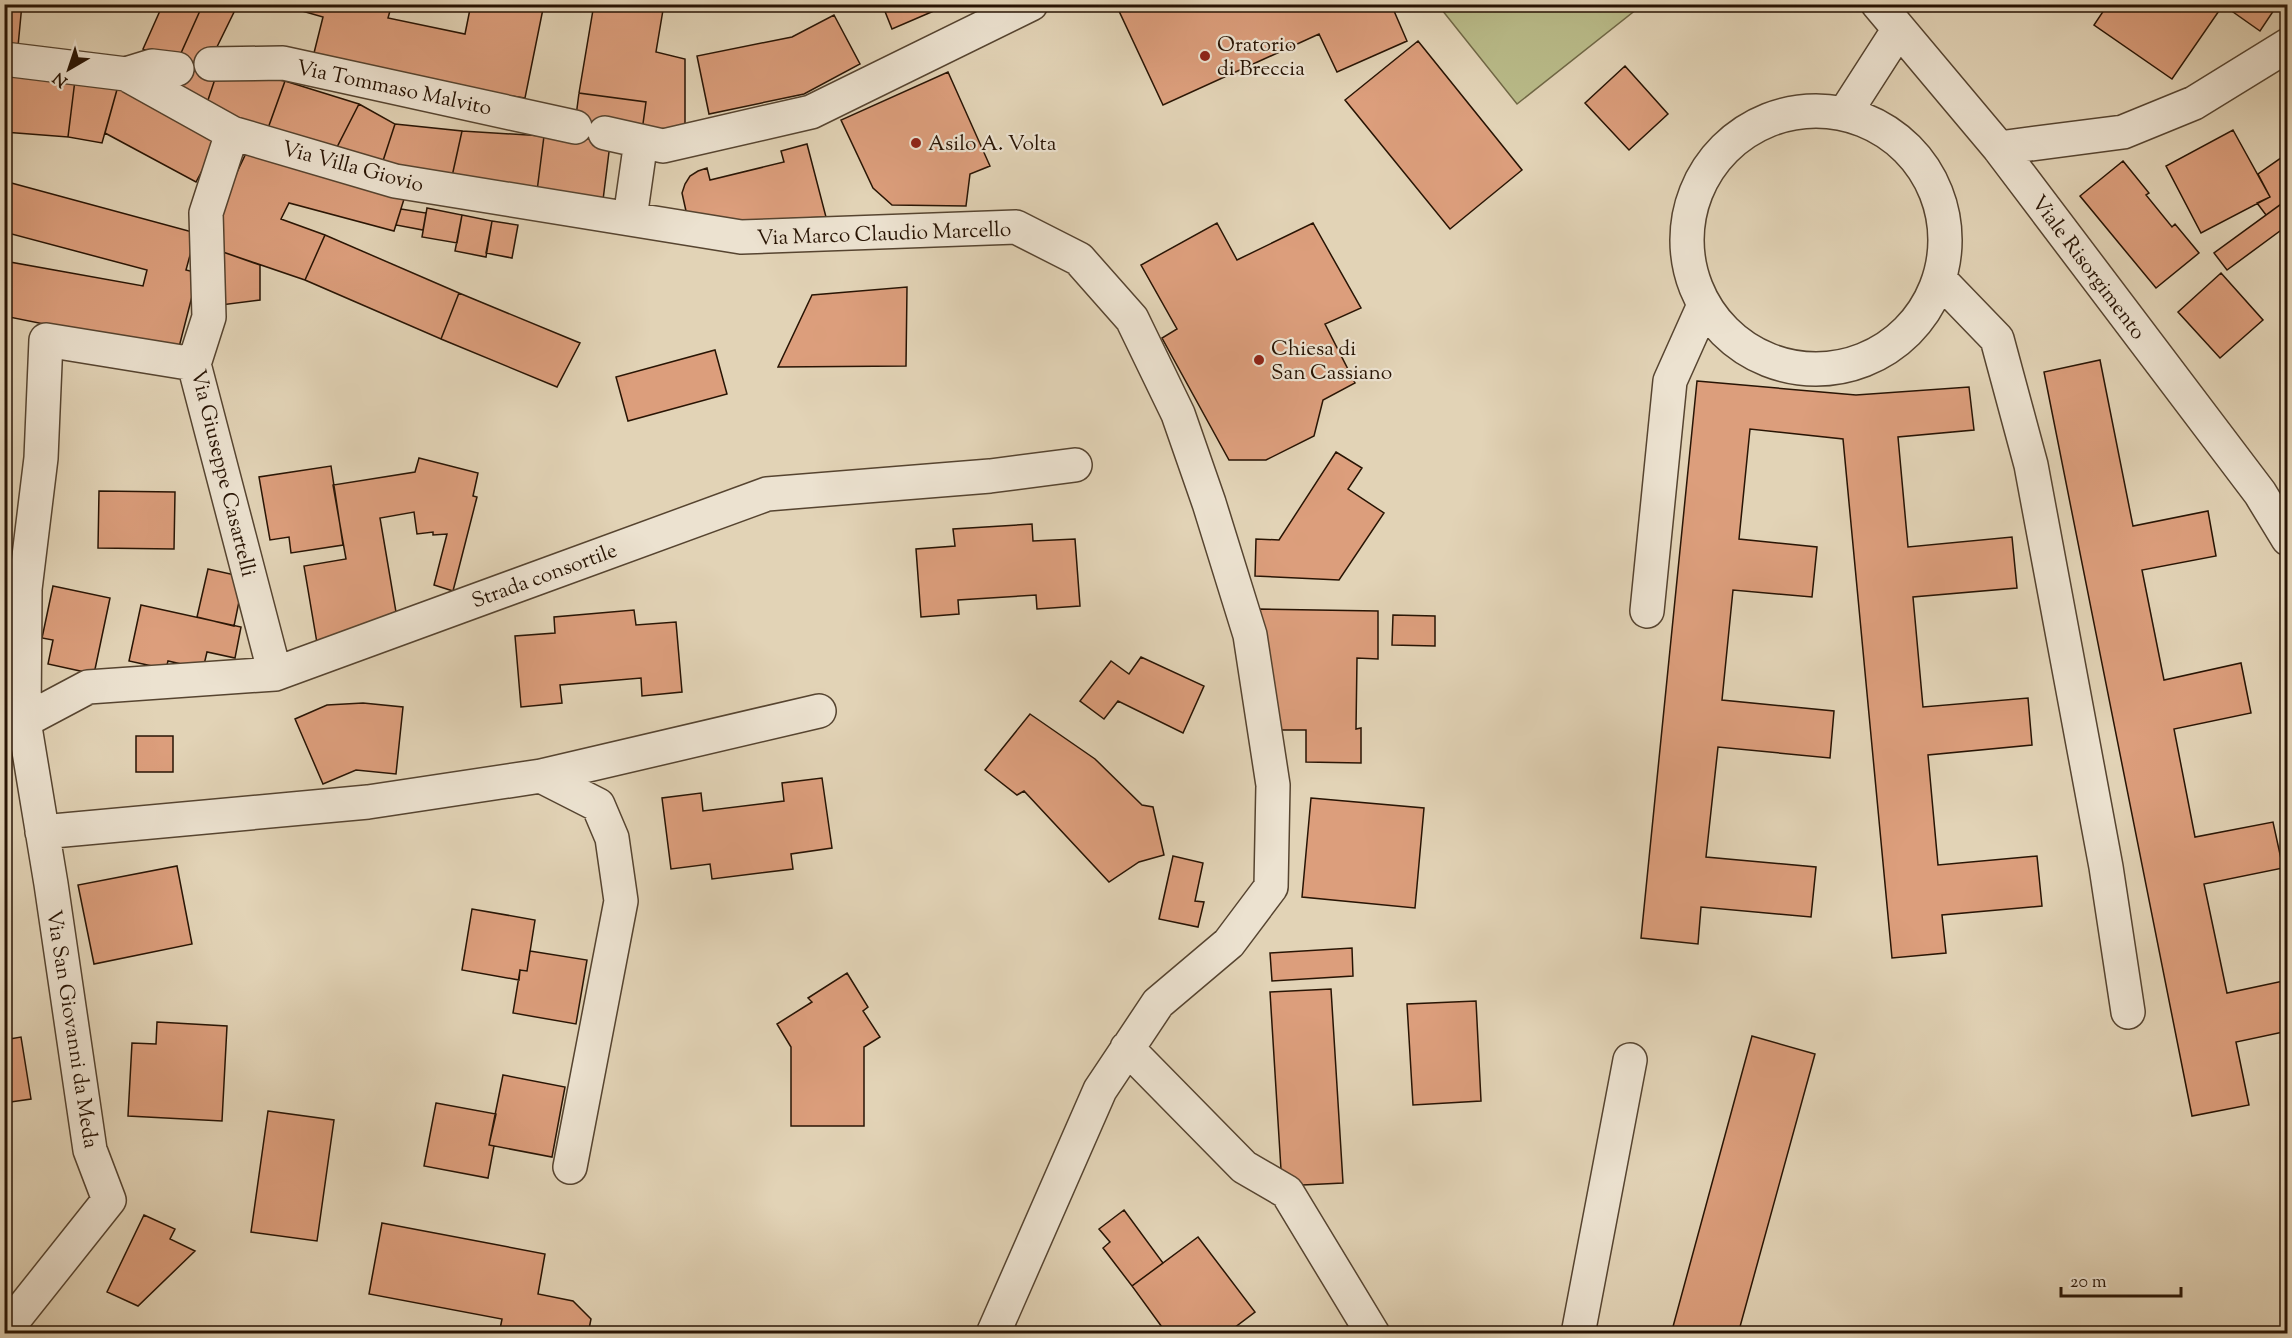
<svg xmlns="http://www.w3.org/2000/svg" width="2292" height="1338" viewBox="0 0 2292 1338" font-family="'Sorts Mill Goudy',serif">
<rect width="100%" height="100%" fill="#e2d3b6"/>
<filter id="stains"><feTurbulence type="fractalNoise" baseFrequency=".00333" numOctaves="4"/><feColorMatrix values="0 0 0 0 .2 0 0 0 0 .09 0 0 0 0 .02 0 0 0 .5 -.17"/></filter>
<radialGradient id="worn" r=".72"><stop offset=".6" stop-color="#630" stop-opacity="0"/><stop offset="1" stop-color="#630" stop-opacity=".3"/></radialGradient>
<path fill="#b9bb89" stroke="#706846" stroke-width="1.5" d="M1438,5h204l-125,99z"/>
<path fill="#dc9e7c" stroke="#281404" stroke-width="1.5" d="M4,4h18l-5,53 -13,-1z
M163,4h40l-26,58 -34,-13z
M203,4h35l-25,51 5,15 -14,42 -35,-17 8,-33z
M304,4h88l-4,14 77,16 6,-30h73l-19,94 -106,-15 -106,-26 10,-40 -21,-6z
M594,4h70l-8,48 29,7v68l-43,4 4,-29 -67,-9z
M882,4h68l-58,25z
M1133,4h258l16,37 -70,31 -18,-38 -156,71 -44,-94z
M2108,4h170l-18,27 -37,-26 -51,74 -78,-54z
M834,15l26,49 -56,30 -95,20 -12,-58 95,-19z
M1418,41l104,129 -72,59 -105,-129z
M1625,66l43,48 -39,36 -44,-47z
M218,70l67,11 -18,50 -63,-19z
M4,71l71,9 -7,57 -64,-5z
M948,72l42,94 -20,8 -4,32 -74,-1 -19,-17 -32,-68z
M75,80l43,6 -16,57 -34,-6z
M285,81l74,23 -23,45 -69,-18z
M118,86l101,53 -23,43 -91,-49z
M579,93l67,9 -4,29 -32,13 -7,56 -66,-9 7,-55 29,3z
M359,104l36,20 -14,43 -45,-18z
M395,124l67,7 -11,50 -70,-14z
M2233,130l37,67 -69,36 -35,-67z
M462,131l82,5 -7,55 -86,-10z
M807,144l19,73 -106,5 -27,-4 -7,-7 -4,-18 3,-9 5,-8 8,-5 9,-3 3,12 74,-18 -3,-11z
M249,147l156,49 -11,35 -105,-28 -8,16 44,16 -20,45 -85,-29 -1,-41z
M2288,153v46l-22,16 -9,-12 13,-6 -12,-23z
M2123,161l26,32 -3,2 26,32 3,-3 24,29 -43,35 -76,-92z
M4,181l192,52 -10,37 12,3 -20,78 -174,-35v-55l139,25 4,-16 -143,-38z
M2288,199v39l-2,1 -6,-8 -53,39 -13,-17z
M427,208l35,7 -5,28 -35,-6z
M401,209l25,4 -3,17 -27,-5z
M462,215l30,6 -6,36 -31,-6z
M492,221l26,4 -6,33 -26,-5z
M1217,223l20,37 76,-37 48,85 -36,16 30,59 -32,17 -9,36 -48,24h-37l-67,-122 15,-9 -36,-64z
M325,235l134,58 -18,46 -136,-59z
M220,251l40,14v35l-39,5z
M2221,273l42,47 -43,38 -42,-46z
M907,287l-1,79 -128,1 34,-72z
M459,293l121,50 -23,44 -116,-48z
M715,350l12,44 -99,27 -12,-44z
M2100,360l33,166 75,-15 8,45 -74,14 22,110 77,-17 10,50 -77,16 21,108 78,-15 10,46 -79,16 23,109 61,-13v51l-52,11 13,63 -57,11 -148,-744z
M1697,381l159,14 113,-8 5,43 -76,7 10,110 104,-10 5,51 -104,9 10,110 105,-9 4,47 -104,10 10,110 99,-9 5,50 -100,9 4,38 -54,5 -49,-519 -93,-10 -11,110 78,8 -5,50 -79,-7 -11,110 112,11 -4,47 -112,-11 -12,110 110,10 -5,50 -110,-10 -3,37 -57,-6z
M1336,452l26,16 -14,21 36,24 -45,67 -84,-4 1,-37 23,1z
M419,458l59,15 -5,23 4,1 -24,94 -19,-6 13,-51 -14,1v-3l-16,2 -3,-22 -34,6 16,94 -79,31 -13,-77 42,-7 -13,-74 82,-13z
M331,466l12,79 -52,8 -2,-16 -19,3 -11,-63z
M99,491l76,1 -1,57 -76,-1z
M1032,524l1,17 42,-2 5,67 -43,3 -1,-14 -78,5 1,14 -38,3 -5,-68 39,-3 -2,-17z
M208,569l36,8 -10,49 -37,-9z
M53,586l57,12 -16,76 -46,-10 5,-24 -11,-2z
M141,605l100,22 -6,31 -28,-6 -4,17 -35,-8 -2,8 -37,-8z
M1259,609l119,2v48l-21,-1 -1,71 5,-1v35l-55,-1v-32h-30z
M634,610l2,15 40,-3 6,70 -40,4 -1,-18 -81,7 2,18 -41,4 -6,-71 40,-3 -1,-16z
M1393,615l42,1v30l-43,-1z
M1141,657l63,29 -21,47 -65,-32 -14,18 -24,-18 31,-40 18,13z
M363,703l40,4 -7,67 -40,-4 -33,14 -28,-65 32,-14z
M1030,714l65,45 47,46 11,2 11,48 -25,7 -30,20 -85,-91 -7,4 -32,-25z
M136,736h37v36h-37z
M822,778l10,70 -41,6 2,15 -81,10 -2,-15 -39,5 -9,-71 39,-5 2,18 81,-10 -2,-18z
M4,792l4,53h-4z
M1311,798l113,10 -9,100 -113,-11z
M1173,856l30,7 -8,38 9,1 -6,25 -39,-8z
M177,866l15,78 -98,20 -16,-79z
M472,909l63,11 -8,51 -7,-1 -1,10 -57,-10z
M1352,948l1,28 -81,5 -2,-28z
M530,951l57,9 -11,64 -63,-11 7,-43 7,1z
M847,973l21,34 -5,4 17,26 -16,10v79h-73v-79l-14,-23 35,-22 -4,-4z
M1331,989l12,194 -61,3 -12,-194z
M1476,1001l5,100 -68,4 -6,-101z
M157,1022l70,4 -5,95 -94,-5 4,-73 24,1z
M1752,1036l63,18 -77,280h-67z
M21,1037l10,62 -27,4v-63z
M503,1075l62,12 -13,70 -63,-12z
M436,1103l60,11 -7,31 5,1 -6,32 -64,-12z
M268,1111l66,9 -17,121 -66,-9z
M1124,1210l39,53 -31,23 -29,-38 7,-6 -11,-13z
M144,1215l31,14 -5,10 25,12 -57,55 -31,-14z
M382,1223l163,31 -7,40 35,7 18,18 -3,15h-89l3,-15 -133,-25z
M1198,1237l57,75 -29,22h-59l-35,-48z"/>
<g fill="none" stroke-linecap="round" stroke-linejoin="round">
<g stroke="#564430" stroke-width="36">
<path id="minor" d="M1878,4l121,144 261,345 28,46
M4,59l122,15 26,-8 25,3
M211,64l72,-1 292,64
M126,74l106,59 163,48 346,56 275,-10 63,32 53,60 46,95 31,89 41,132 23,150 -2,102 -42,56 -71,60 -58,87 -107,244
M1687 240a129 129 0 1 1 258 0a129 129 0 1 1-258 0Z
M1845,113l54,-84
M232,133l-26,80 3,104 -15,47 81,310
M605,133l58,13 148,-34 220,-108
M1999,148l124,-16 71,-29 94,-58
M630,218l11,-77
M1940,280l57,59 34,126 75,402 22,145
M1647,611l23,-230 34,-76
M24,721l64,-34 187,-13 492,-180 223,-18 85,-11
M541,776l57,29 14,33 9,63 -51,266
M42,832l326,-30 173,-26 278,-65
M1127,1048l117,119 43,25 86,142
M4,1332l105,-132 -19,-50 -39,-266 -27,-163 1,-132 16,-131 5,-118 148,24
M1578,1334l52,-274"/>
</g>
<use href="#minor" stroke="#ece2d0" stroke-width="33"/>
</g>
<g fill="#8f2418" stroke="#ece2d0" stroke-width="2">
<circle cx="1205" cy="56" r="6"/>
<circle cx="916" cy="143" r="6"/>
<circle cx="1259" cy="360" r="6"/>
</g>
<g text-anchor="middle" stroke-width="4.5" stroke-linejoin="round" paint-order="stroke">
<g font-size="21" fill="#281404" stroke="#ece2d0" text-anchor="start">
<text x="1217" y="51">Oratorio<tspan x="1217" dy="24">di Breccia</tspan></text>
<text x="928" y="150">Asilo A. Volta</text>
<text x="1271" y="355">Chiesa di<tspan x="1271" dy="24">San Cassiano</tspan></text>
</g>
<g font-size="21" fill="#281404" stroke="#ece2d0">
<text transform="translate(394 87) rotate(12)" y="7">Via Tommaso Malvito</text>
<text transform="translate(353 166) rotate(15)" y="7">Via Villa Giovio</text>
<text transform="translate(884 233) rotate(-2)" y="7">Via Marco Claudio Marcello</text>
<text transform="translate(2089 267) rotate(53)" y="7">Viale Risorgimento</text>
<text transform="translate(224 473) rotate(76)" y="7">Via Giuseppe Casartelli</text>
<text transform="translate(544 575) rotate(-20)" y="7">Strada consortile</text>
<text transform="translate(73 1029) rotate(81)" y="7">Via San Giovanni da Meda</text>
</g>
</g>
<rect width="2292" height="1338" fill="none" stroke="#e2d3b6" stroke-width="24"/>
<rect x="6" y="6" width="2280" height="1326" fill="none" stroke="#281404" stroke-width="3"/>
<rect x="12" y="12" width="2268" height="1314" fill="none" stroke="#281404" stroke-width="1.5"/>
<g transform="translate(69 69) rotate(219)" stroke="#ece2d0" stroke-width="4.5" paint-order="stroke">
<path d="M0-4.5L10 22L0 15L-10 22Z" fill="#281404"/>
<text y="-9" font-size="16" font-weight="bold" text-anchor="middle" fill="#281404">N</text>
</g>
<path d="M2061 1287v9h120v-9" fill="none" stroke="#281404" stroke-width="3"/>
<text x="2070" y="1287" font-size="18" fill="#281404" stroke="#ece2d0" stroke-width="4.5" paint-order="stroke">20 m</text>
<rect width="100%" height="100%" filter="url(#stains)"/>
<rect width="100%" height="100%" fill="url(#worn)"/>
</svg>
